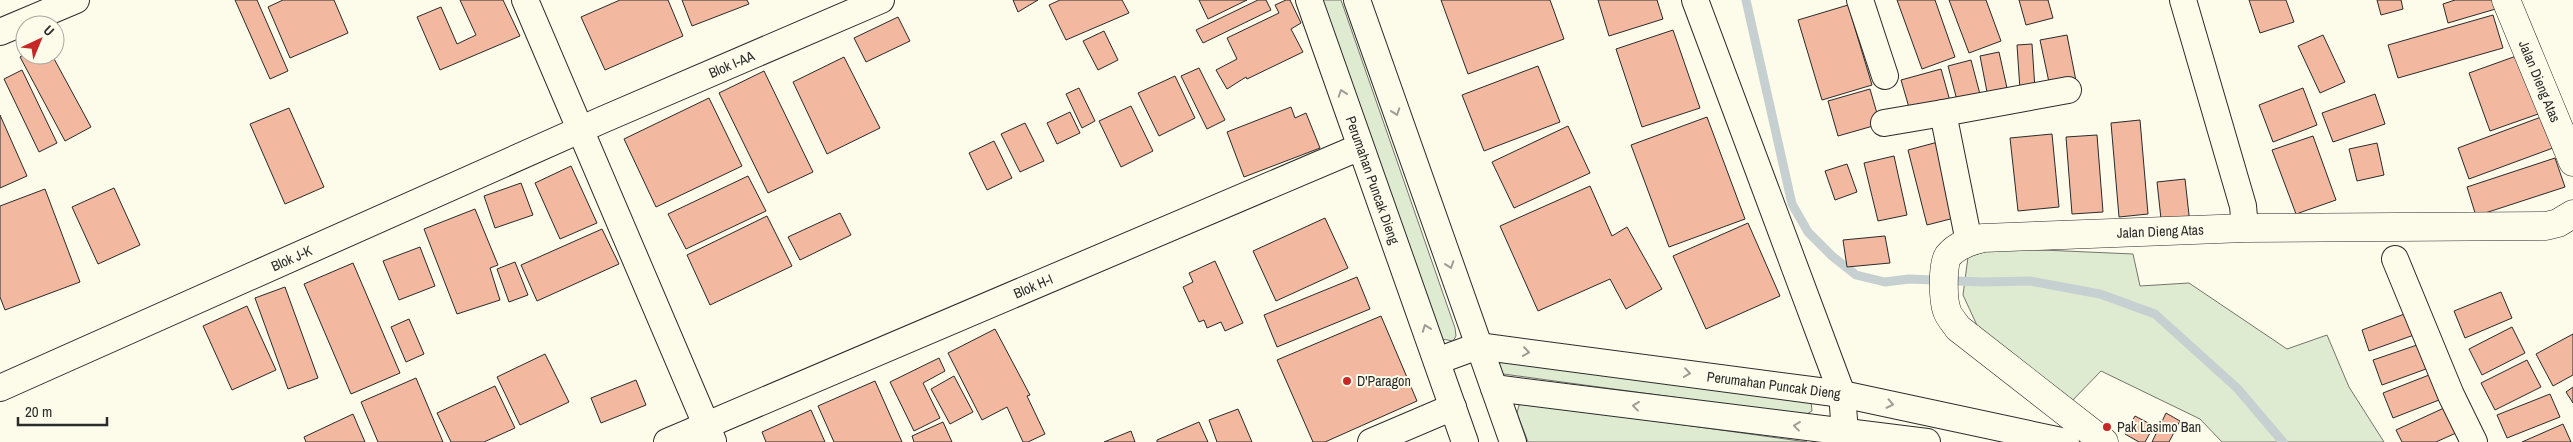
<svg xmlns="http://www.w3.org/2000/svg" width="2573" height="442" viewBox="0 0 2573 442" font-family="'Archivo Narrow',sans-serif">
<rect width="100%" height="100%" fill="#fdfbea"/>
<path fill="#deebd1" stroke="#74746e" d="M1322,0h19l114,328 1,8 -3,5 -11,-2z
M1997,248l136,6 7,32 49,-3 98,66 40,-14 22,52 35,55h-162l-22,-23 -99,-48 -31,32 -89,-69 -18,-39 5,-38z
M1495,360l316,42 1,9 -7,4 -309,-42z
M1526,403l281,39h-279l-11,-29 2,-8z"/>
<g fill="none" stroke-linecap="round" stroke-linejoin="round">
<path stroke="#c7d0d0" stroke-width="9" d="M1746,0l46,204 16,28 24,24 24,19 29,7 24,-3 74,3 47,-1 70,13 55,20 82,74 46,54"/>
</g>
<path fill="#f2b8a0" stroke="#2b2b2b" d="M235,0h22l31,71 -18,8z
M283,0h51l14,33 -58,25 -22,-51z
M460,0h43l17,36 -80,34 -23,-53 24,-10 16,37 19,-9z
M620,0h48l15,36 -78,34 -24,-53z
M682,0h65l2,4 -57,22z
M1013,0h25l-20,12z
M1060,0h62l7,13 -63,27 -17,-35z
M1199,0h48l-39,19z
M1258,0h8l5,10 -68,33 -7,-13z
M1286,0h4l11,23 -10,6 12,23 -56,27 -1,-2 -19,12 -11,-19 21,-11 -10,-21 52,-25 -4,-8z
M1441,0h109l14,39 -96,35z
M1598,0h59l6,19 -54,17z
M1897,0h38l20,57 -33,12z
M1949,0h37l15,41 -32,12z
M2019,0h29l5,18 -27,7z
M2249,0h37l8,22 -34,11z
M2377,0h24l2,9 -22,6z
M2455,0h41l3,8 -51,15 -5,-19z
M1848,5l24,80 -50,15 -24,-80z
M2493,15l10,33 -105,30 -10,-33z
M898,17l12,24 -44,21 -12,-24z
M1673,30l27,78 -58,19 -26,-78z
M1104,31l14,29 -20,10 -15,-29z
M2067,35l9,46 -26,6 -10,-47z
M2323,35l22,47 -25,11 -22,-47z
M2032,44l3,45 -15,1 -3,-45z
M1999,52l8,36 -20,4 -7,-36z
M25,54l27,1 39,72 -26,14 -45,-84z
M2519,55l22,58 -51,18 -21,-58z
M844,57l36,71 -53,26 -34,-72z
M1971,60l10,38 -23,6 -10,-38z
M1538,66l22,56 -76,29 -22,-56z
M1199,68l26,52 -18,9 -26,-53z
M1941,69l9,32 -40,10 -9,-31z
M22,70l35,73 -18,9 -35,-73z
M764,71l49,101 -45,21 -49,-100z
M1175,76l20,42 -36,18 -21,-43z
M1079,88l16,33 -13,7 -16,-34z
M2303,88l14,37 -44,17 -14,-37z
M1870,89l10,35 -42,12 -10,-35z
M2375,94l10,30 -52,18 -11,-29z
M709,98l33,68 -86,41 -32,-68z
M1131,106l22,45 -32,16 -22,-46z
M1291,107l4,11 11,-5 14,35 -76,29 -17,-45z
M289,108l35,79 -39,17 -35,-80z
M1070,112l10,21 -23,11 -10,-21z
M0,115l27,61 -27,12z
M1707,117l38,102 -76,28 -38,-102z
M2541,117l12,31 -84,31 -11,-31z
M2140,120l8,94 -29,3 -8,-94z
M1025,123l19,38 -24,11 -19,-38z
M1568,126l22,47 -76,35 -22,-46z
M2052,134l7,73 -41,4 -8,-73z
M2097,135l6,77 -31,2 -6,-77z
M2313,136l23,64 -40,14 -24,-64z
M994,141l18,37 -25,12 -18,-37z
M1938,142l20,75 -31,8 -19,-75z
M2377,143l7,32 -27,6 -8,-32z
M1894,156l13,59 -29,6 -14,-58z
M2555,158l10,29 -89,29 -9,-29z
M1847,164l10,28 -22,8 -10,-29z
M571,166l26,57 -37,16 -25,-56z
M748,176l18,35 -80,38 -18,-35z
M2185,179l5,45 -28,4 -5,-46z
M521,183l12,32 -38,13 -11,-32z
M1590,186l22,50 15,-9 35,62 -36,20 -16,-30 -72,32 -38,-85z
M114,188l26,57 -42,19 -26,-57z
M45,189l35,93 -75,28 -5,-13v-91z
M475,209l23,56 -8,3 10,32 -43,14 -33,-85z
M840,213l11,22 -51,25 -12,-23z
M767,216l25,50 -82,39 -23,-50z
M1325,218l23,50 -72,33 -23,-50z
M1748,223l32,73 -74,33 -33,-73z
M602,229l17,35 -82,37 -16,-36z
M1885,236l5,27 -43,4 -4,-27z
M420,247l15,39 -36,14 -16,-39z
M1215,261l28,62 -18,8 -4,-9 -14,6 -3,-8 -5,2 -16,-35 10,-5 -4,-9z
M515,262l13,33 -19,7 -12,-33z
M353,263l47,110 -49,21 -47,-110z
M1357,277l13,32 -93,38 -13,-32z
M285,287l33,91 -30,11 -33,-91z
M2501,292l11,26 -47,20 -11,-27z
M247,306l29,64 -44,20 -29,-64z
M2407,313l7,22 -45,16 -7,-21z
M1381,316l36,85 -92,41h-12l-36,-82z
M409,319l15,35 -18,8 -15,-35z
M2512,327l13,26 -43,22 -13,-26z
M995,329l35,66 -3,1 18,38 -17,8h-5l-16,-35 -25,13 -34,-67z
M2573,334v41l-20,11 -17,-32z
M2417,345l9,24 -44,16 -9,-25z
M545,354l24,48 -49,23 -23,-48z
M939,358l6,13 -22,12 17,35 -26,13 -24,-49z
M2527,360l14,27 -46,23 -14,-27z
M2429,375l10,25 -46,18 -10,-25z
M954,376l19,36 -23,12 -19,-35z
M416,378l27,64h-65l-17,-40z
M636,380l10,25 -45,18 -10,-25z
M875,381l27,61h-68l-16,-36z
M495,386l20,42 -31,14h-33l-14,-29z
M2573,387v16l-7,-11z
M2550,394l10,23 -53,21 -10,-23z
M2444,408l12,25 -20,9h-34l-6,-12z
M1238,409l14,33h-35l-8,-22z
M811,410l14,32h-59l-4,-10z
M2166,413l14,8 -11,21h-17z
M353,414l12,28h-59l-2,-5z
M2135,416l19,10 -9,16h-6l-14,-8z
M943,422l9,20h-38l-2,-6z
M1199,422l9,20h-51v-2z
M2563,424l8,18h-49z
M1131,431l4,11h-31z"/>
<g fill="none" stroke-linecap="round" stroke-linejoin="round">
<g stroke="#2b2b2b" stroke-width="28">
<g id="minor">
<path d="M525,0l188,441"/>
<path id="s1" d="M1309,0l156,442"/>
<path d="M1357,0l156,442"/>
<path d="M1695,0l147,394 3,38"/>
<path d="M1860,0l25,76"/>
<path d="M2183,0l60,206 2,22"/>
<path d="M0,32l76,-32"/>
<path d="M1884,123l59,-10"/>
<path d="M1969,242l-26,-129 125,-23"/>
<path d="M2395,259l56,136 23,47"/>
<path id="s2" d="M1437,361l41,-15 364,48 224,48"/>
<path id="s3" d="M0,388l602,-268 279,-120"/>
<path d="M1494,388l433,54"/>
<path id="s4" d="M667,442l693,-295"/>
<path d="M1371,442l82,-35"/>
</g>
</g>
<g stroke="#2b2b2b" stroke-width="29">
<g id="tertiary">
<path id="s5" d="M2506,0l67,162"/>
<path id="s6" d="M2104,442l-146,-114c-4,-6 -9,-11 -11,-17 -4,-10 -5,-46 1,-55 9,-11 22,-15 35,-18l262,-10 301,-2 12,-3 15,-9"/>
</g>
</g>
<use href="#minor" stroke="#fdfbea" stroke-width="26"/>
<use href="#tertiary" stroke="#fdfbea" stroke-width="28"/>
</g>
<defs><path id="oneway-chevron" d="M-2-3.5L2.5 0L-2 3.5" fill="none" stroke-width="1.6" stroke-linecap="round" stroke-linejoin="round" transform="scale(1.25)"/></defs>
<g stroke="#9e9d94">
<use href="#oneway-chevron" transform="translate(1342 93) rotate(-109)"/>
<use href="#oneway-chevron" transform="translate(1396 112) rotate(71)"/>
<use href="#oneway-chevron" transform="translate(1450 265) rotate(71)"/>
<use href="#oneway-chevron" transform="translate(1426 328) rotate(-110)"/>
<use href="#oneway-chevron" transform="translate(1526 352) rotate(8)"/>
<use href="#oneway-chevron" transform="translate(1687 373) rotate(8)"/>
<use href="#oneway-chevron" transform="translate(1890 404) rotate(12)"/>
<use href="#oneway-chevron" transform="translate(1636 406) rotate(-173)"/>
<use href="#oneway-chevron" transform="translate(1797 426) rotate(-173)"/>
</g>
<g fill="#c62828" stroke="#fdfbea" stroke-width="2">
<circle cx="1347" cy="381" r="5"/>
<circle cx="2107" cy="427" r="5"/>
</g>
<g text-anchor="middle" stroke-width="4" stroke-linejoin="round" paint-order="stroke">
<g font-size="14" fill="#2b2b2b" stroke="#fdfbea">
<text dy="5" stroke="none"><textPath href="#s3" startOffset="800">Blok I-AA</textPath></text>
<text dy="5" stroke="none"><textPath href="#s5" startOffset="88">Jalan Dieng Atas</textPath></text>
<text dy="5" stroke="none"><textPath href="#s1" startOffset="191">Perumahan Puncak Dieng</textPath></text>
<text dy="5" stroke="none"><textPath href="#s6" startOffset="479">Jalan Dieng Atas</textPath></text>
<text dy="5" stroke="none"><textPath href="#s3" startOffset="319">Blok J-K</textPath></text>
<text dy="5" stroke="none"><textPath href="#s4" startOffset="398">Blok H-I</textPath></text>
<text dy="5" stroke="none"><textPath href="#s2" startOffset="342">Perumahan Puncak Dieng</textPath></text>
</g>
<g font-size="14" fill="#2b2b2b" stroke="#fdfbea" text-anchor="start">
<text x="1357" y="386">D'Paragon</text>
<text x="2117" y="432">Pak Lasimo Ban</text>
</g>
</g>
<g transform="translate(40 40) rotate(44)"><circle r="24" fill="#fdfbea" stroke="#a9a89e"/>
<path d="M0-4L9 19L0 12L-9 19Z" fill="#c62828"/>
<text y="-8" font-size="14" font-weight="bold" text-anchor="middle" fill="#2b2b2b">U</text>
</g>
<path d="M18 417v8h89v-8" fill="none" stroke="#2b2b2b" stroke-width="2.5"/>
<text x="25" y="417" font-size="15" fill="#2b2b2b" stroke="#fdfbea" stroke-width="4" paint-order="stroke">20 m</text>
</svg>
